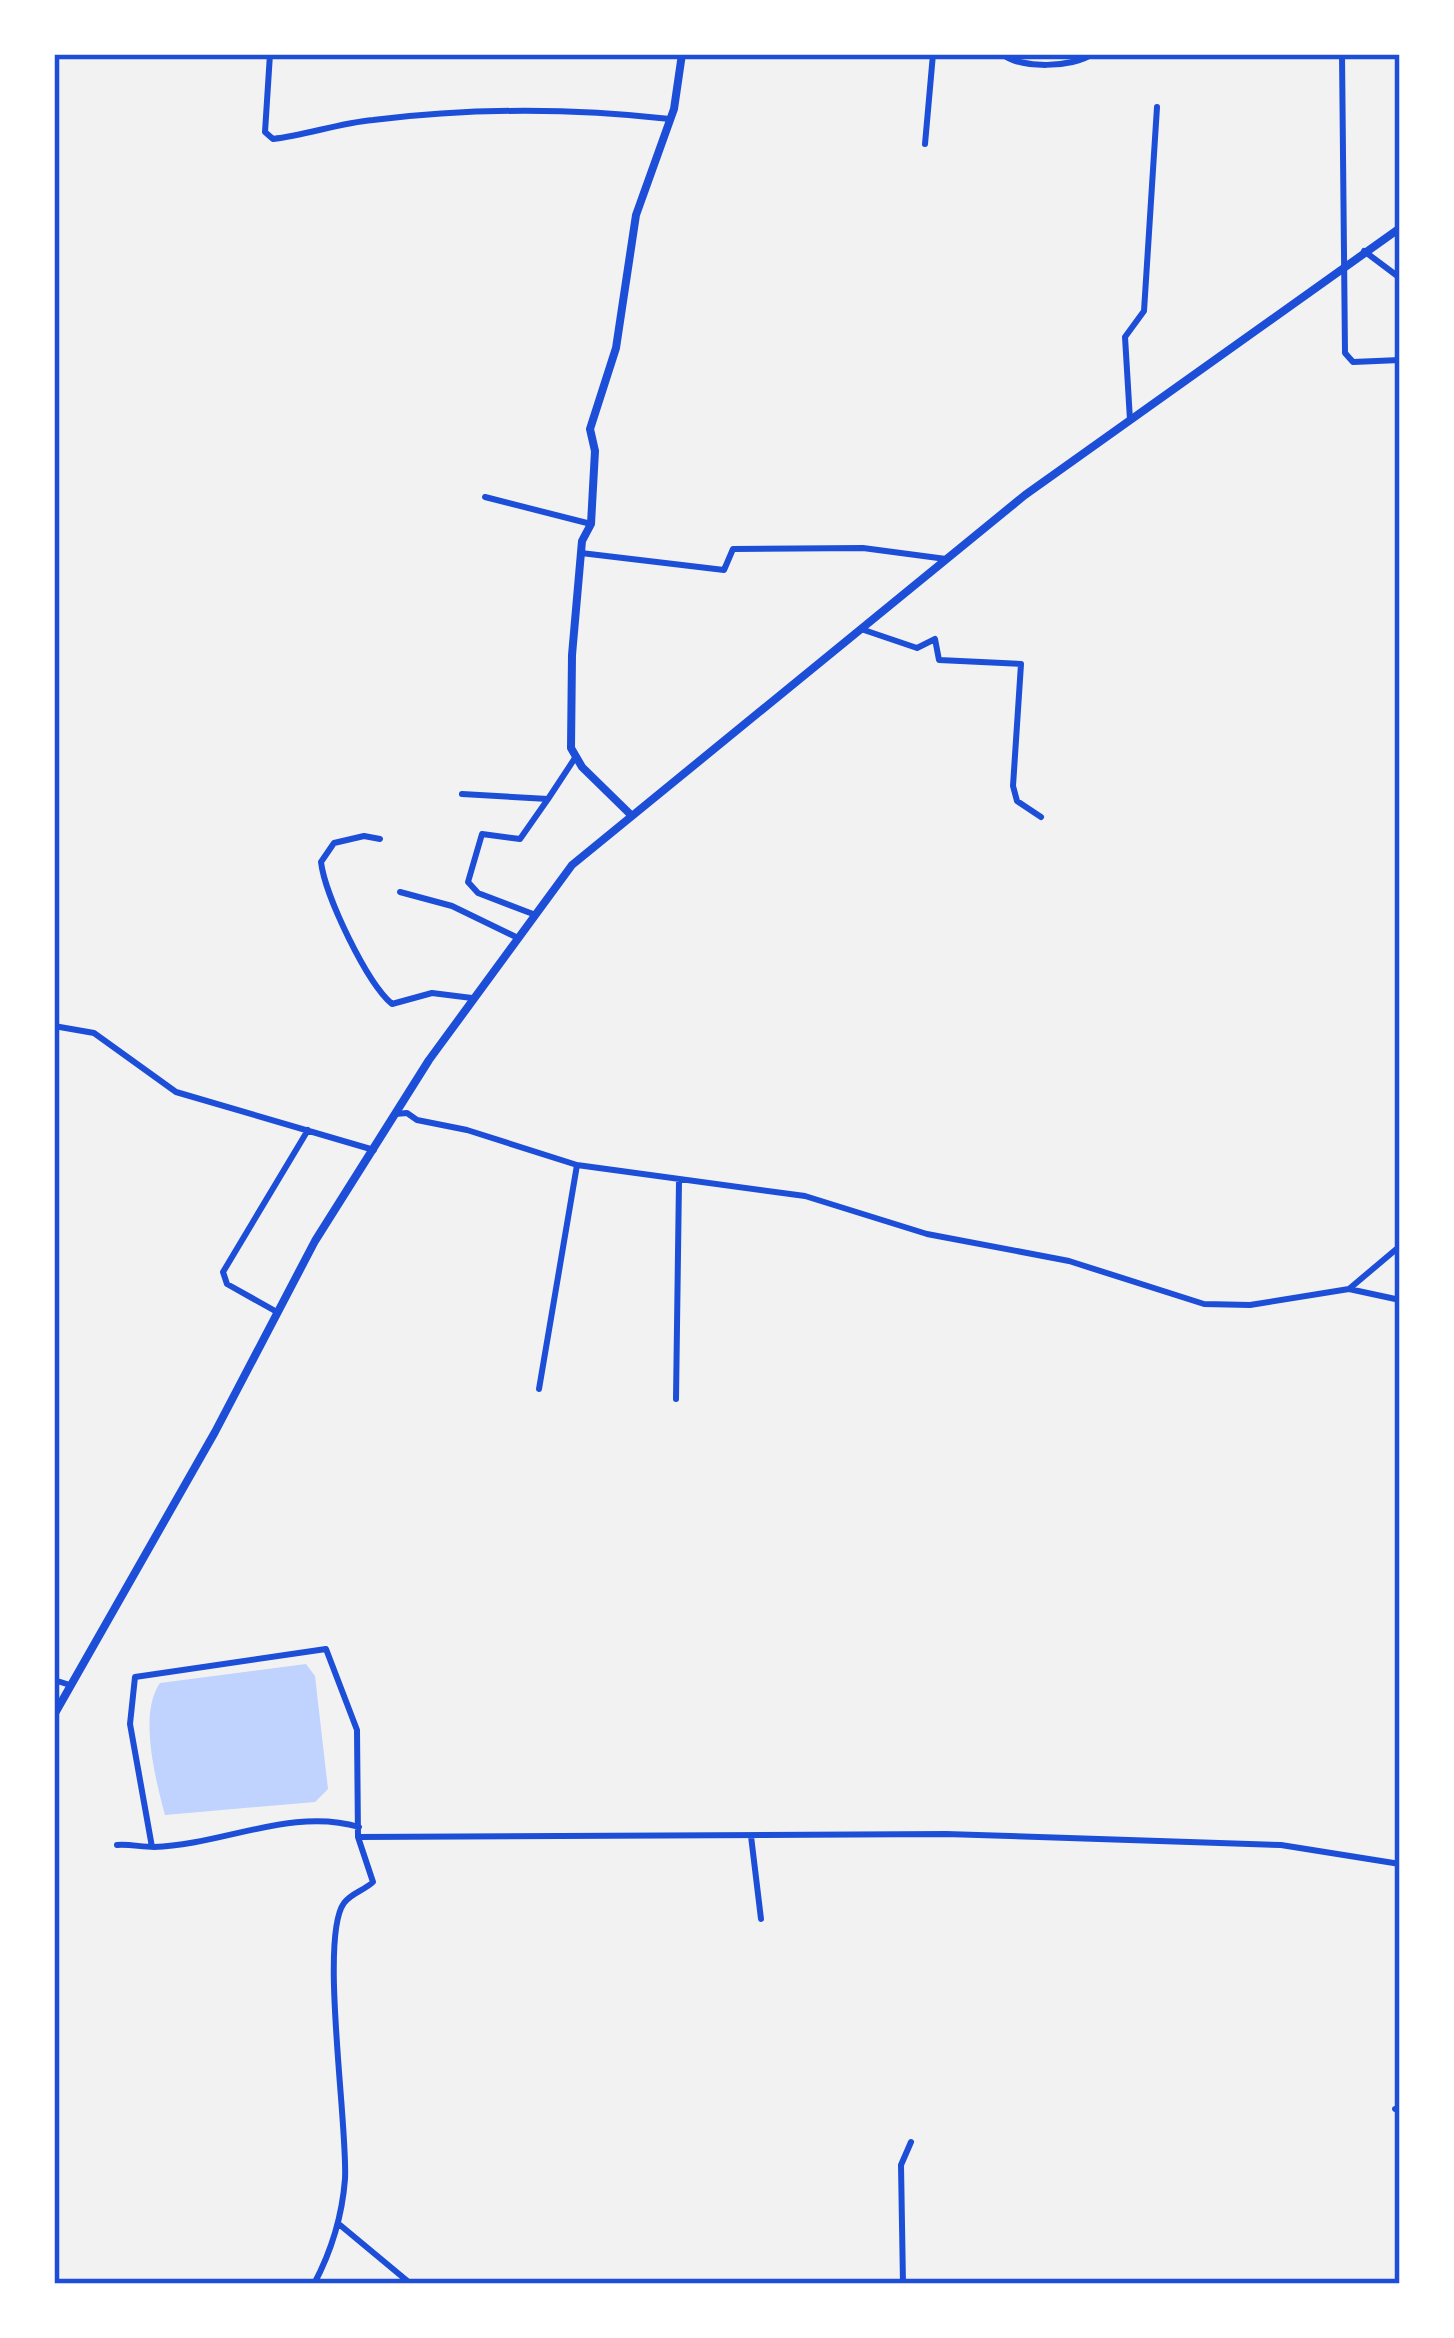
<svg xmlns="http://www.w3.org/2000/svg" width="1454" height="2338" viewBox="0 0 1454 2338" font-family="'Libre Baskerville',serif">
<rect width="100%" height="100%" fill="#f2f2f2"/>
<path fill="#bfd3fe" d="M306,1664l9,12 13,113 -13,13 -150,13c-9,-34 -27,-101 -5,-132z"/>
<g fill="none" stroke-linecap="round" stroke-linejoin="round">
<path stroke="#1d4ed8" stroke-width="6" d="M270,54l-5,78 8,7c34,-4 66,-16 100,-19 98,-12 199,-12 297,-1
M1002,54c18,15 71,14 90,0
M1342,54l3,299 8,9 47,-2
M925,144l8,-90
M1364,251l36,27
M1130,420l-5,-83 19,-26 13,-204
M485,497l106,27
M581,553l143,17 9,-21 130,-1 83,11
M861,629l56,19 18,-9 4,21 82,4 -8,122 4,15 24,16
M462,794l86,5 27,-41
M380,839l-16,-3 -30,7 -13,19c4,34 46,121 71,142l40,-11 40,5
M400,892l52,14 64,31
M533,914l-55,-21 -10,-11 14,-48 38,5 28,-40
M54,1026l40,7 82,59 198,58
M395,1114l12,-1 10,7 50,10 110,35 228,31 122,38 142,27 135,43 46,1 99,-16 51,11
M1349,1289l51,-43
M277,1312l-50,-28 -4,-12 85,-142
M539,1389l38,-224
M676,1399l3,-218
M54,1680l16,5
M751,1836l10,83
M358,1837l588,-3 335,11 119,19
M117,1845c13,-1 24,2 37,2 68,-2 138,-40 205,-20
M152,1847l-22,-123 5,-47 191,-28 31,81 1,107 15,45c-8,8 -22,11 -29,21 -25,34 4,223 1,276 -3,39 -13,71 -31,105
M1395,2109l5,-1
M340,2225l71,59
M903,2284l-2,-119 10,-23"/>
<path stroke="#1d4ed8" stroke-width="8" d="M630,814l-48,-47 -11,-19 1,-93 10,-114 9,-17 4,-73 -5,-22 26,-81 20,-133 38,-106 8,-55
M54,1715l161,-283 100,-191 114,-181 143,-195 453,-370 375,-267"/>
</g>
<rect width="1454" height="2338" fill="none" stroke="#ffffff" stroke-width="114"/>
<rect x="57" y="57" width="1340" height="2224" fill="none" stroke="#1d4ed8" stroke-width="4.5"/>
</svg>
